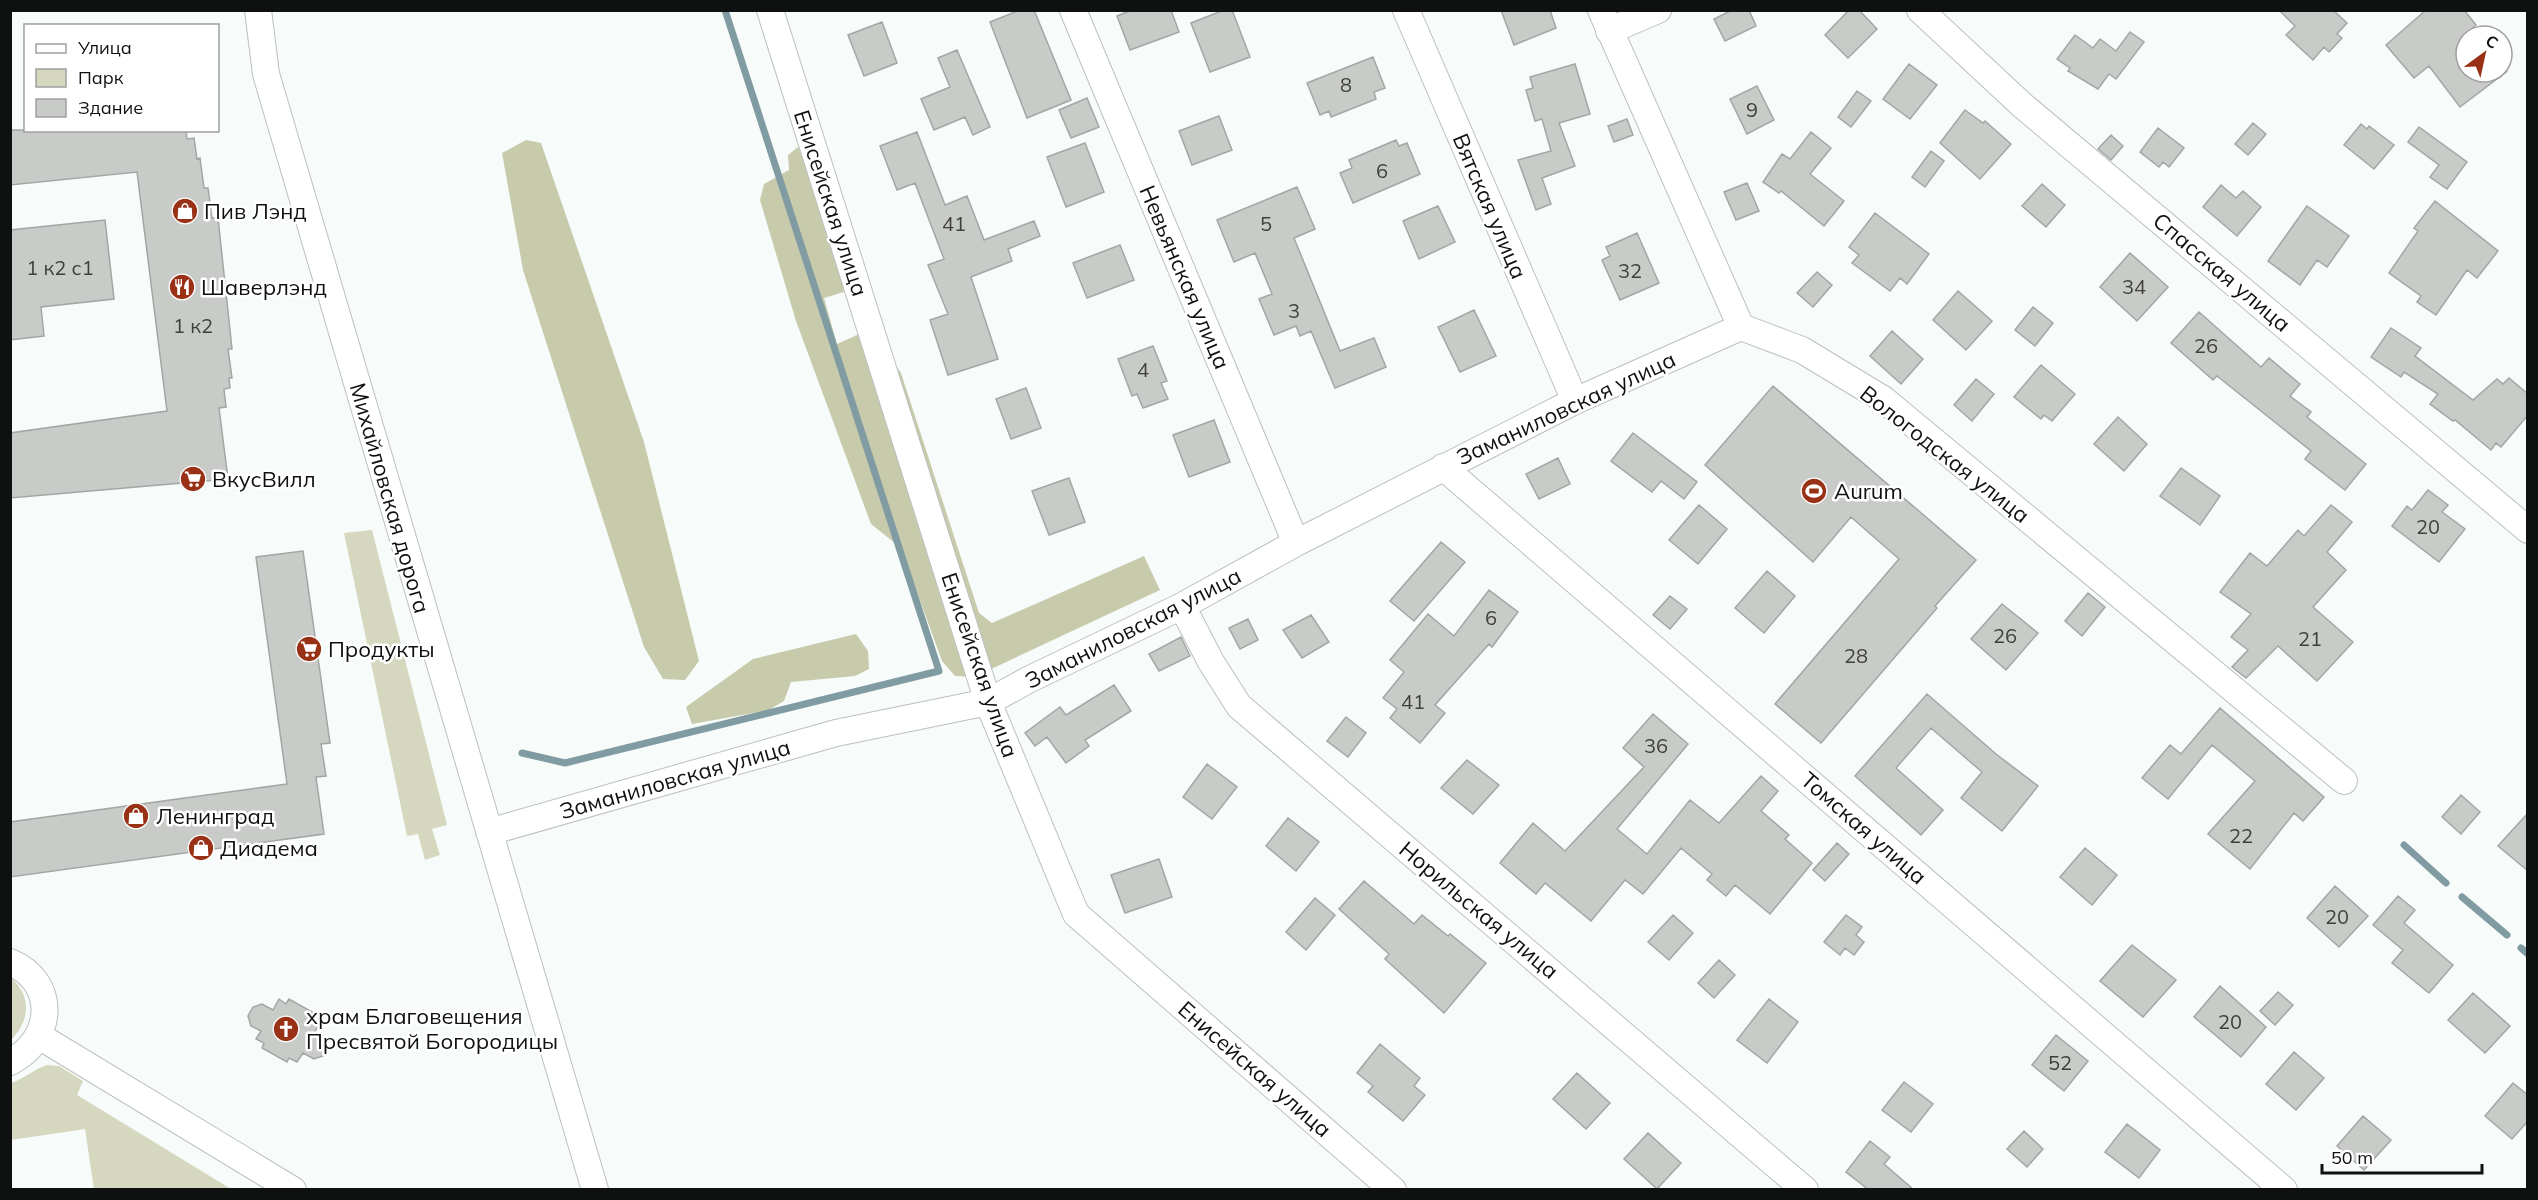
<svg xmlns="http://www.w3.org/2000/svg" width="2538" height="1200" viewBox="0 0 2538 1200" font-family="Mulish,sans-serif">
<rect width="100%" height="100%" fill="#f7fbf9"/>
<path fill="#d5d8be" d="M372,530l75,295 -15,4 8,26 -15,5 -7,-26 -11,2 -63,-303z
M11,978c21,18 19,43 0,62z
M47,1065l12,1 24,15 -6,14 154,94h-137l-9,-60 -74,11v-57c13,-4 23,-14 36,-18z"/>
<path fill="#c7cbac" d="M526,140l15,3 103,299 55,219 -14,19 -22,-1 -19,-32 -121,-377 -21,-117z
M798,147l10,19 34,113 2,13 -20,6 13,46 29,-13 10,7 25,35 78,240 13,10 152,-67 16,34 -186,87 -19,-1 -13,-15 -41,-113 -30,-24 -75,-203 -36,-121 4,-16 25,-14 -1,-15z
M856,634l12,17 1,18 -14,7 -64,6 -7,19 -15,9 -77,14 -6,-17 67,-48z"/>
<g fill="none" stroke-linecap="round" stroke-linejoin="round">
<path stroke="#809ba2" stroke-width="7" d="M522,753l43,10 374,-92 -214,-661
M2404,845l42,38
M2462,897l45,38
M2521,948l7,6"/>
</g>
<path fill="#c9cbc8" stroke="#a4a6a3" stroke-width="1.5" d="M1020,10h14l37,90 -44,18 -37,-96z
M1132,10h39l8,22 -49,18 -13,-34z
M1224,10h8l18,47 -40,15 -19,-49z
M1501,10h49l6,18 -42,17z
M1732,10h17l7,16 -31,15 -11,-22z
M1849,10h10l18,19 -29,29 -23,-23z
M2279,10h54l14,13 -10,11 5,4 -13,14 -5,-5 -11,13 -27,-25 9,-9z
M2426,10h38l12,15 -10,9v38h40l-46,35 -31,-41 -15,12 -28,-33z
M882,22l15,41 -33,13 -16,-41z
M2130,32l14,10 -28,37 -7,-5 -11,15 -30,-18 2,-3 -13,-9 18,-24 18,13 7,-9 16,12z
M957,50l33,77 -17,8 -8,-18 -31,13 -13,-31 29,-12 -12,-29z
M1373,57l12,31 -11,4 2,7 -45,18 -2,-6 -9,4 -13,-32z
M1575,64l15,50 -31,9 16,43 -33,12 9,26 -15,6 -18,-50 33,-9 -9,-32 -7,2 -9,-31 7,-2 -3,-11z
M1909,64l28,21 -27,34 -27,-20z
M1757,86l17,34 -27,14 -17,-35z
M1857,91l14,10 -20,26 -13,-10z
M1087,98l12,29 -28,11 -12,-28z
M1965,110l18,13 2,-2 26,23 -31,35 -40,-36z
M1219,116l13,34 -40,15 -13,-34z
M1627,119l6,16 -19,7 -6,-16z
M2253,123l13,11 -18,21 -13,-11z
M2361,124l6,5 2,-3 25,19 -20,24 -30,-24z
M2419,127l48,35 -20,27 -17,-12 9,-12 -31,-23z
M2158,128l26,20 -15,19 -6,-5 -4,5 -19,-15z
M10,130h176l1,9 7,-1 3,21 3,-1 4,30h4l4,30h6l14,131h-4l4,29h-3l1,10 -6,1 2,18 -7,1 9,71 -218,19v-65l157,-22 -30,-239 -127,13z
M917,132l28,73 22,-9 17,44 50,-19 6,15 -32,13 4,12 -41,16 27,82 -50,16 -18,-55 18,-6 -20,-49 16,-6 -29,-76 -18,7 -17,-44z
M1811,132l20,16 -21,26 34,27 -20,25 -43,-35 -2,2 -16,-11 19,-28 8,5z
M2111,135l12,11 -12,14 -13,-11z
M1396,140l3,6 8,-3 13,31 -67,29 -13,-30 12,-5 -3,-8z
M1085,143l19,49 -38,15 -19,-50z
M1931,151l13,10 -19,26 -13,-10z
M1747,183l12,28 -23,9 -12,-28z
M2042,184l23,21 -19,22 -24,-21z
M2221,185l15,13 7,-7 18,16 -24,29 -34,-29z
M1297,187l18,42 -21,9 46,113 34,-13 12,29 -51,21 -24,-57 -11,5 -4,-10 -22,9 -15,-36 13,-5 -17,-41 -21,9 -17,-42z
M2435,201l63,50 -21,27 -10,-8 -31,45 -19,-13 4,-6 -32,-23 29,-42 -4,-3z
M1438,206l17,36 -36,17 -16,-38z
M2307,206l42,30 -22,31 -10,-7 -17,25 -32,-24z
M1875,213l54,41 -22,30 -7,-6 -10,13 -38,-28 7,-8 -10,-8z
M105,220l9,79 -73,8 3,29 -34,4v-110z
M1637,233l22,50 -39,17 -18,-40 8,-4 -4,-9z
M1120,245l14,35 -47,18 -14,-35z
M2130,253l38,34 -31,34 -37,-34z
M1817,272l15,13 -19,22 -16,-14z
M1958,291l34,30 -26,29 -33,-30z
M2033,307l20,16 -18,23 -20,-16z
M1474,310l22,46 -36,16 -22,-45z
M2199,312l62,55 8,-9 31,26 -10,12 21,16 -4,5 59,47 -21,26 -40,-31 6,-8 -94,-75 -4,4 -42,-37z
M2391,328l30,20 -6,8 58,44 24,-21 6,5 6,-6 19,16v21l-27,32 -5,-4 -5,7 -36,-30 -2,1 -23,-17 8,-10 -34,-22 -3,5 -30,-20z
M1892,331l31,28 -22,25 -31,-28z
M1153,346l14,35 -6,2 7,16 -25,9 -6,-14 -5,2 -14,-37z
M2041,365l34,29 -23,27 -8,-6 -3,4 -27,-22z
M1976,379l18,15 -22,27 -18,-16z
M1773,386l203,174 -41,46 2,2 -116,135 -46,-39 124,-145 -48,-42 -38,45 -108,-97z
M1026,388l15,40 -30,11 -15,-40z
M2118,417l29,27 -23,27 -30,-27z
M1214,420l16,42 -41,15 -16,-42z
M1633,433l64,49 -13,17 -23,-18 -9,11 -41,-31z
M1558,458l12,26 -31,15 -13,-25z
M2181,468l39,28 -20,29 -40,-29z
M1069,478l16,44 -36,13 -17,-44z
M2428,490l20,15 -6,7 23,17 -26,33 -47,-36 15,-20 5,4z
M1699,505l28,24 -29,35 -29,-24z
M2331,505l21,17 -25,30 19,18 -33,37 40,35 -36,39 -39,-35 -32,32 -14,-11 16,-17 -17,-13 20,-23 -31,-22 30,-39 17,13 31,-36 6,6z
M1441,542l24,20 -51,59 -24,-20z
M303,551l27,192 -9,1 5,32 -10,1 8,57 -314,43v-55l277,-38 -31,-227z
M1767,571l28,25 -31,37 -29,-25z
M1489,590l29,22 -26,35 -3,-3 -54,61 10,8 -25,30 -30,-25 7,-9 -14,-11 21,-26 -14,-12 38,-46 26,22z
M2088,593l17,14 -23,29 -17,-15z
M1670,596l17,13 -17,20 -17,-14z
M2002,604l36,29 -32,37 -35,-31z
M1311,615l18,27 -27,16 -19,-28z
M1248,619l10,21 -18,9 -11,-21z
M1181,637l9,19 -31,15 -10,-17z
M1114,685l17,26 -46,29 4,6 -23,17 -19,-26 -12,9 -10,-13 35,-26 6,8z
M1927,694l69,60 42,32 -36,45 -41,-33 21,-26 -51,-44 -35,40 47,42 -22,25 -66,-59z
M2220,708l104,89 -21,24 -9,-8 -44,56 -42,-35 47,-53 -43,-36 -44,54 -26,-21 28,-33 11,9z
M1653,714l35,30 -71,85 30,25 43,-54 29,23 42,-47 17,15 -17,20 28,24 -4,4 27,24 -42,51 -35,-29 -9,11 -19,-16 5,-6 -31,-26 -38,46 -18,-14 -34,41 -46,-38 -9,11 -36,-31 33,-40 32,28 79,-84 -21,-19z
M1346,717l20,16 -18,24 -21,-16z
M1467,760l32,25 -26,29 -32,-26z
M1207,764l30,23 -25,32 -29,-22z
M2461,795l19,17 -19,22 -19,-17z
M2528,813v58l-30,-25z
M1288,818l31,24 -23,29 -30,-25z
M1837,843l12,11 -24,27 -12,-11z
M2085,848l32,27 -25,30 -32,-28z
M1159,859l13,38 -47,16 -14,-38z
M1364,881l50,43 8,-9 26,21 2,-2 36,29 -42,50 -59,-54 4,-5 -50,-45z
M2335,886l33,30 -29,31 -32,-29z
M2398,896l17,14 -11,13 49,42 -24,28 -37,-30 11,-13 -30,-25z
M1315,898l20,17 -29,35 -20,-18z
M1673,915l20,18 -24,27 -21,-18z
M1846,915l16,12 -6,8 8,7 -10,13 -9,-7 -5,7 -16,-13z
M2132,945l44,35 -33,37 -43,-36z
M1719,960l16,15 -21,23 -16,-15z
M2220,986l46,41 -25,30 -47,-40z
M2278,992l15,13 -18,20 -15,-14z
M2473,993l37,33 -25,27 -37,-33z
M279,999l7,5 3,-5 25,14 -2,5 8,4 -5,10 10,5 3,10 -5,9 -9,3 -11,-6 -6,9 -8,-4 -2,4 -25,-14 2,-5 -8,-4 5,-8 -10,-5 -3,-10 5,-9 9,-3 11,6z
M1769,999l29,23 -31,41 -30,-23z
M2056,1035l32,26 -24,30 -32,-26z
M1380,1044l40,34 -6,8 11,9 -22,26 -35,-29 5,-6 -16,-13z
M2294,1052l30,26 -28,32 -30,-26z
M1577,1073l33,30 -24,26 -33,-30z
M1904,1082l29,22 -22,28 -29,-22z
M2513,1083l15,12v26l-16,18 -27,-23z
M2363,1116l28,24 -27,30 -27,-24z
M2127,1124l33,26 -21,28 -34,-26z
M2024,1131l19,18 -16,18 -20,-18z
M1648,1133l33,30 -24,26 -33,-30z
M1870,1141l20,16 -6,7 30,26h-45l-23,-18z"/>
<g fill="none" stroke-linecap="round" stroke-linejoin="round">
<g stroke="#bcc0be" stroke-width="28">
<path id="minor" d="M258,10l8,64 329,1116
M770,10l218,692 88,212 317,276
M1073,10l223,533
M1406,10l169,391
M1601,10l140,317 61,23 81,49 461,382
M1920,10l102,95 506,425
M1609,31l49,-21
M1443,467l841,723
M1182,606l29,56 28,44 566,484
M489,832l347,-99 152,-31 40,-22 154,-74 114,-63 279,-142 166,-74
M10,962c48,20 44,78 0,100
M39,1036l254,154"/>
</g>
<use href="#minor" stroke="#fff" stroke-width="26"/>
</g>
<defs>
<g id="shop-disc" transform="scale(1.35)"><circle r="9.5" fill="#993117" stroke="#fff"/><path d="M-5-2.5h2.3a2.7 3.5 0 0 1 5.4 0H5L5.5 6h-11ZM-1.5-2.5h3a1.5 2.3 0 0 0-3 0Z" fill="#fff"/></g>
<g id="restaurant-disc" transform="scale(1.35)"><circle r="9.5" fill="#993117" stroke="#fff"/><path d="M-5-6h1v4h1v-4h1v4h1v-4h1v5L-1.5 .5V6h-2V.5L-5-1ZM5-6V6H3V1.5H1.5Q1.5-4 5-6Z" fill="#fff"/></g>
<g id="supermarket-disc" transform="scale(1.35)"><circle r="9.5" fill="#993117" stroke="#fff"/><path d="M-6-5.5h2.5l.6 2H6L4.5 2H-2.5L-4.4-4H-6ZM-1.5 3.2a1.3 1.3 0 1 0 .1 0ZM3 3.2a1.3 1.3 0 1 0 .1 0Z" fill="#fff"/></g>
<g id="stadium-disc" transform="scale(1.35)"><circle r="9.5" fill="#993117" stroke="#fff"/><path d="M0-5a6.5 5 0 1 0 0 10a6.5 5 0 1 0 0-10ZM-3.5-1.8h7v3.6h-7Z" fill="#fff"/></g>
<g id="church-disc" transform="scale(1.35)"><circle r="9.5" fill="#993117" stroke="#fff"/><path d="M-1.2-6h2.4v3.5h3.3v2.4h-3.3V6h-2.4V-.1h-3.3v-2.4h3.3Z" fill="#fff"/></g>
</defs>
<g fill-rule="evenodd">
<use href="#shop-disc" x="185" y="211"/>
<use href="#restaurant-disc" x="182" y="287"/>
<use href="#supermarket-disc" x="193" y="479"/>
<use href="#stadium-disc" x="1814" y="491"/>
<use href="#supermarket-disc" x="309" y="649"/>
<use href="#shop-disc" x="136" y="816"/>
<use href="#shop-disc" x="201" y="848"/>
<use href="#church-disc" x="286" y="1029"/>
</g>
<g text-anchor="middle" stroke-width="5" stroke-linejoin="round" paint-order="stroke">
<g font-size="20" fill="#3e403e">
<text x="1346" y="92">8</text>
<text x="1752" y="117">9</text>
<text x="1382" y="178">6</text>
<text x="954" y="231">41</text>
<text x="1266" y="231">5</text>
<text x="60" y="275">1 к2 с1</text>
<text x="1630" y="278">32</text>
<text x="2134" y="294">34</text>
<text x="1294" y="318">3</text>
<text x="193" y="333">1 к2</text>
<text x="2206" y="353">26</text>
<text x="1143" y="377">4</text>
<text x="2428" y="534">20</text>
<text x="1491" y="625">6</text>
<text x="2005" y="643">26</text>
<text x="2310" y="646">21</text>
<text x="1856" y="663">28</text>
<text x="1413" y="709">41</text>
<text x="1656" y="753">36</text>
<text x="2241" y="843">22</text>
<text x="2337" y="924">20</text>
<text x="2230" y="1029">20</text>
<text x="2060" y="1070">52</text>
</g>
<g font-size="22" fill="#0f1110" stroke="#fff">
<text transform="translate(831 203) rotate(72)" y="8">Енисейская улица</text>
<text transform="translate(1490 206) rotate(67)" y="8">Вятская улица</text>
<text transform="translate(2222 272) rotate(40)" y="8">Спасская улица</text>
<text transform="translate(1185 277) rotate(67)" y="8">Невьянская улица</text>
<text transform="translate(1566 408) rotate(-25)" y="8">Заманиловская улица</text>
<text transform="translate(1945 454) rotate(38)" y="8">Вологодская улица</text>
<text transform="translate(390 498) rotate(74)" y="8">Михайловская дорога</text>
<text transform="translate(1133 628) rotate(-27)" y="8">Заманиловская улица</text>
<text transform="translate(980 665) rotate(71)" y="8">Енисейская улица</text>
<text transform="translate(675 779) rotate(-16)" y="8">Заманиловская улица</text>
<text transform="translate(1864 828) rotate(41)" y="8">Томская улица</text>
<text transform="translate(1479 910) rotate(40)" y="8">Норильская улица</text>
<text transform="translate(1255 1069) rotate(41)" y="8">Енисейская улица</text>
</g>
<g font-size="22" fill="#0f1110" stroke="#fff" text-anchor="start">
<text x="204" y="219">Пив Лэнд</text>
<text x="201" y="295">Шаверлэнд</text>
<text x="212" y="487">ВкусВилл</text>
<text x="1834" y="499">Aurum</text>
<text x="328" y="657">Продукты</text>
<text x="156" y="824">Ленинград</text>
<text x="220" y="856">Диадема</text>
<text x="306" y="1024">храм Благовещения<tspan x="306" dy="25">Пресвятой Богородицы</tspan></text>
</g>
</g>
<rect width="2538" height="1200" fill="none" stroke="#0f1110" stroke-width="24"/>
<rect x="24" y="24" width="195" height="108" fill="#ffffff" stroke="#9fa09f" stroke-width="1.5"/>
<rect x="36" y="44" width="30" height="9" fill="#ffffff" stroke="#9fa09f" stroke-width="1.5"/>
<text x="78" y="54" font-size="18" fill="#0f1110">Улица</text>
<rect x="36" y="69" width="30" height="18" fill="#d5d8be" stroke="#9fa09f" stroke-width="1.5"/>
<text x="78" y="84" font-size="18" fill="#0f1110">Парк</text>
<rect x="36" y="99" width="30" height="18" fill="#c9cbc8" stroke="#9fa09f" stroke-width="1.5"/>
<text x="78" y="114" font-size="18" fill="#0f1110">Здание</text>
<g transform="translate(2484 54) rotate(33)"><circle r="28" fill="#ffffff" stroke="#9fa09f" stroke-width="1.5"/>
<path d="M0-4.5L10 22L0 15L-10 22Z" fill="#993117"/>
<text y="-9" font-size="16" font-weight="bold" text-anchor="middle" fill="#0f1110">С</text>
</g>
<path d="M2322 1164v9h160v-9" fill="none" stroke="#0f1110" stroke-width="3"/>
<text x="2331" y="1164" font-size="18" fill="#0f1110" stroke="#ffffff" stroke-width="4.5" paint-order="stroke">50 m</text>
</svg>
